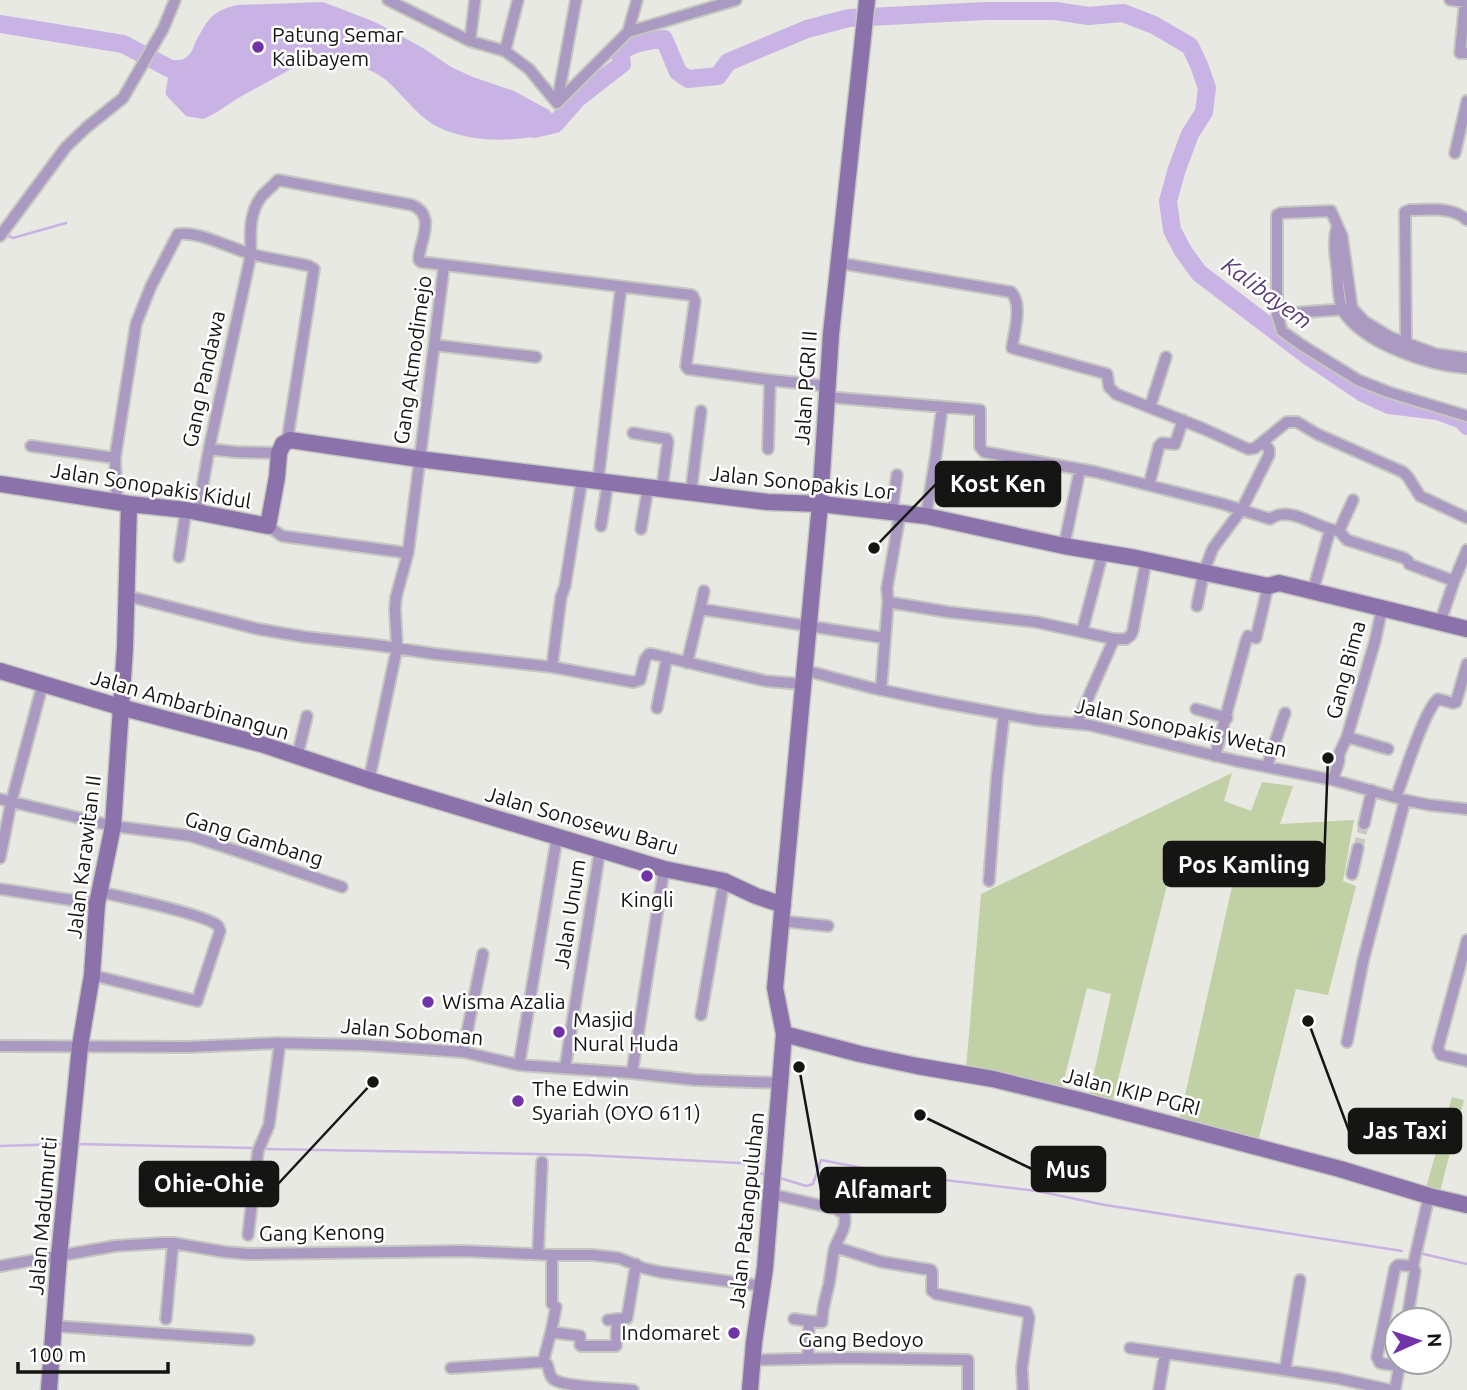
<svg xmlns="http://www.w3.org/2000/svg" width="1467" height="1390" viewBox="0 0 1467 1390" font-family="Ubuntu,sans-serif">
<rect width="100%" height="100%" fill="#e7e9e2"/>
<path fill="#c2d1a5" d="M1232,773l-8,28 27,10 11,-29 31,4 -13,38 74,-4 -11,61 13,5 -28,109 -32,-6 -38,153 -80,-16 56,-248 -32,-7 -30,-5 -61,241 -23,-6 23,-107 -24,-6 -27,108 -94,-27 15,-175z
M1452,1097l12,3 -25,95 -14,-4z"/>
<path fill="#c9b3e4" d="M323,2l52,20 48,26 28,19 22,10 41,14 35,19 5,6 6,16c-39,9 -85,13 -122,-5 -20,-10 -35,-32 -52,-47 -10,-8 -21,-12 -33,-17 -11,-4 -25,-7 -37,-5 -12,2 -23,10 -34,16 -14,8 -28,15 -42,23 -12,7 -24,17 -37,22l-17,-3 -20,-21c-1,-7 2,-12 2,-18l-3,-3c4,-23 12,-8 23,-18 4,-4 6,-10 8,-15 12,-22 16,-30 41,-36z"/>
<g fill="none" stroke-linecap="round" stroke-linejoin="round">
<path stroke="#c9b3e4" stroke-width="2.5" d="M6,235l7,3 53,-15
M76,1144l179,4
M0,1146l63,-2
M266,1149l319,6 155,8 12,1 1,7 14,4
M780,1178l26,8 7,-2 8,-24 73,14 143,17 68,14 297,46
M1419,1253l48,11"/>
<path stroke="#c9b3e4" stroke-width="18" d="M0,24l123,20 63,33
M534,129l21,-5 22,-25 45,-35 -2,-12c13,-9 28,-12 44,-13l14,33 10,7 30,-3 10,-14 79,-33 42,-11 136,-7h71l32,5 35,-3 31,12 36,21 9,19 8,23 -3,24 -14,22 -13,35 -9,32 4,29 11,21 16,22 109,83 55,37 26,12 49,6 24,9 5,6"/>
<path stroke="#c8c9c3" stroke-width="10" stroke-dasharray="10 5" stroke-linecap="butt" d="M1358,848l6,-24"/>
<g stroke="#c5c7c1" stroke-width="14">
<path id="street" d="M388,0l82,41 35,10 24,18 28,34
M1450,0l17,2
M1465,2l-5,51h7
M628,32l9,-32
M470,41l5,-41
M505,51l13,-51
M557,103l71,-71 108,-32
M557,103l19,-103
M1455,153l12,-52
M1337,226c-4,15 -2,28 0,43 1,10 1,34 6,42 21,33 87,55 124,57
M0,236l66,-89 21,-20 36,-29 40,-69 12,-29
M839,263l172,29c12,12 3,40 1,56l95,26 2,13 7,7 88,35 44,20 7,-1 32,-26h10l20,12 86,38 5,5 12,19 47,22
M1277,314l71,-5
M434,345l102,12
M1404,349l2,-6 -1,-131 5,-2c19,0 42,-4 57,10
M1467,358l-31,-4 -46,-17 -26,-16 -12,-13 -10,-72 -11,-25 -50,2 -4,2v99l5,17 18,13 58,36 30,12 79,24
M827,397l153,13v37l4,5 112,20 127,32 47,15c21,-15 46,10 69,12l14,-31
M1150,407l16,-50
M633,433l34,6 1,3 -6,46
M31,446l84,12
M209,449l27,3 43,1
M768,449l2,-69
M598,481l23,-194
M1149,485l10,-39 3,-3 13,1 8,-24
M691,492l10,-81
M117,502l-2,-44 21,-134 15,-38 27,-52c20,-3 50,13 70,19 20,6 41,8 61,13l5,3 -25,160 -1,8 2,3
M198,512l11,-63 42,-195c-1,-20 -2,-41 10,-57 5,-6 12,-11 17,-17l134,25c23,10 10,32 7,51v4l2,2 270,33 2,1 2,5 -9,65 2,3 82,11 57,6
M892,512l5,-37
M926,516l10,-61 6,-47
M268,526l14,10 126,17
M601,526l7,-44
M641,529l7,-42
M1339,531l8,9 57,18 4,3 1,3 45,17
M1064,546l16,-77
M179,557l7,-47
M704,591l-4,18 185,29
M1313,591l17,-61
M127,596l131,33 47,8 71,8 59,9 117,13 81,15 7,-2 5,-21 4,-5h3l114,27 36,3
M888,602l60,10 88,10 78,17h12l5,-4 2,-5 13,-69
M1197,606l7,-35 9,-23 29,-39 27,-54v-5l-5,-9
M1440,623l14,-42 13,-31
M1082,632l21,-80
M687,663l13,-54
M552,667l9,-70 4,-11 17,-107
M804,670l68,18 67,14 98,18 52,5 148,36 96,19 72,20 24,5 38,4
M881,690l7,-88 -1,-14 13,-74
M657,708l10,-51
M1196,709l31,9
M1077,723l37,-84
M1347,737l41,12
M1215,756l31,-115 2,-5 8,2 12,-52
M297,757l10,-41
M1267,766l18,-53
M369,780l28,-132 -2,-39 1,-12 12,-44 36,-287
M1333,780l6,-19v-7l8,-17 28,-96 7,-32
M1396,797c8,-20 28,-87 42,-98l15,4 3,-1 11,-38
M0,799l113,27 78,10 52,17 99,34
M1364,824l8,-34
M0,858l11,-55 29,-109 4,-10
M1352,874l6,-26
M989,881l8,-105 7,-62
M0,889l97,15
M781,921l47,5
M1467,940l-29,108 3,7 26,6
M92,975l105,26 23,-70c-1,-2 -1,-4 -2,-5 -9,-11 -100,-30 -118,-34
M701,1015l23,-134
M1347,1042l16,-81 42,-161
M0,1046l187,1 93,-4 83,2 100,7 56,13 113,8 63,7 86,3
M463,1052l20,-98
M519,1065l38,-228
M565,1068l35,-218
M632,1073l32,-204
M771,1194l65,15 8,5c4,14 -7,24 -10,37 -2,11 -3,22 -5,33 -3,13 -7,24 -7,38l-13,-1 -1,38
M248,1235l9,-75 1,-9 11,-26 11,-82
M835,1247l47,15 49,8 1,2v19l4,3 91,18 2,6 -7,50 1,22
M538,1254l4,-92
M0,1266l115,-20 47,-3h11l52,9 23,2 215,-3 89,4h41l26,3 24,10 17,4 103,14
M166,1319l7,-76
M794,1319l15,2
M608,1320l19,-2 9,-54
M1407,1320l8,-49 -2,-5
M54,1326l195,14
M551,1332l5,-25 -4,-3v-49
M1130,1348l133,19 73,11 54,12
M753,1360l94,-2 121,2v30
M543,1362l8,-30 29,4v9l1,1h35l1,-26
M1392,1365l-12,-2 -3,-6 18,-89 3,-3 15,1 16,-70
M451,1368l92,-6 4,2c2,5 2,11 6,15 10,8 65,10 80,11
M1285,1370l15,-90
M1159,1390l6,-36
M1395,1390l5,-28"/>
</g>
<g stroke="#c5c7c1" stroke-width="19">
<path id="secondary" d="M0,484l129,20 57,6 82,16 9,-49 2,-24 4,-9 7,-4 129,19 348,43 53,2 106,12 138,30 72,12 132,28 11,-3 188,46
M0,671l120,36 141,37 108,36 295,89 60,12 32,15 27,9
M784,1034l76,20 57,12 76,13 86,21 261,69 89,27 38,9
M49,1390l10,-134 21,-210 12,-71 5,-71 16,-78 12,-178 4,-144
M750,1390l4,-48 11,-74 19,-234 -9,-46 45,-484 11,-170 36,-334"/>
</g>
<use href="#street" stroke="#aa99c0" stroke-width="10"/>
<use href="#secondary" stroke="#8c72ab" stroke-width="16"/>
</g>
<g fill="#7233a8" stroke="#fff" stroke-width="2.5">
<circle cx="258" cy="47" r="7"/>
<circle cx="647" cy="876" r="7"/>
<circle cx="428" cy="1002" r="7"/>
<circle cx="559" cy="1032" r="7"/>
<circle cx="518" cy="1101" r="7"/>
<circle cx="734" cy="1333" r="7"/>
</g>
<g text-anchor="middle" stroke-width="5" stroke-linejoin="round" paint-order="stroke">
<g font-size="21" fill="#151613" stroke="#fff" text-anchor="start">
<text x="272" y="42">Patung Semar<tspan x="272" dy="24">Kalibayem</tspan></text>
<text x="647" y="907" text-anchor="middle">Kingli</text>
<text x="442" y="1009">Wisma Azalia</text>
<text x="573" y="1027">Masjid<tspan x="573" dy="24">Nural Huda</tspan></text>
<text x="532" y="1096">The Edwin<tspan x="532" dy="24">Syariah (OYO 611)</tspan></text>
<text x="720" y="1340" text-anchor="end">Indomaret</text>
</g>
<g font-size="21" fill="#151613" stroke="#fff">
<text transform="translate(413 360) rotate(-82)" y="7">Gang Atmodimejo</text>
<text transform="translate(204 379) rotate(-78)" y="7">Gang Pandawa</text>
<text transform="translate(806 388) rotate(-86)" y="7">Jalan PGRI II</text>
<text transform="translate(802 483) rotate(6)" y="7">Jalan Sonopakis Lor</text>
<text transform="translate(151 486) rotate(9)" y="7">Jalan Sonopakis Kidul</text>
<text transform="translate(1346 670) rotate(-75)" y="7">Gang Bima</text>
<text transform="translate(190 705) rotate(16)" y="7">Jalan Ambarbinangun</text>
<text transform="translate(1181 728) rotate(12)" y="7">Jalan Sonopakis Wetan</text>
<text transform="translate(582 821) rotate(16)" y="7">Jalan Sonosewu Baru</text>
<text transform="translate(254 839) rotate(17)" y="7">Gang Gambang</text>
<text transform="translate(84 857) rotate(-83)" y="7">Jalan Karawitan II</text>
<text transform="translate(570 914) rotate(-81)" y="7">Jalan Unum</text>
<text transform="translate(412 1032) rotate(5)" y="7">Jalan Soboman</text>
<text transform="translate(1132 1092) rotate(14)" y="7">Jalan IKIP PGRI</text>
<text transform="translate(747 1210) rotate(-84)" y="7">Jalan Patangpuluhan</text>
<text transform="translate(43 1216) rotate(-85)" y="7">Jalan Madumurti</text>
<text transform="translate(322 1233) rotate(-1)" y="7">Gang Kenong</text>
<text x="861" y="1347">Gang Bedoyo</text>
</g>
<g font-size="23" font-style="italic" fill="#593c78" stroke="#fff">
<text transform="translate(1267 293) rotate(36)" y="8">Kalibayem</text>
</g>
</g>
<path fill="none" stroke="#151613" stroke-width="2.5" d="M874 548L936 484M1328 758L1324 864M1308 1021L1349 1131M920 1115L1032 1169M373 1082L278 1184M799 1067L821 1190"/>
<g fill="#151613" stroke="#fff" stroke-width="2.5">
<circle cx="874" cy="548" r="7"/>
<circle cx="1328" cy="758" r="7"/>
<circle cx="1308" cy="1021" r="7"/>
<circle cx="920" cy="1115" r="7"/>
<circle cx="373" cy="1082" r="7"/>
<circle cx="799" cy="1067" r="7"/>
</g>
<g fill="#151613" stroke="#151613" stroke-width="2.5">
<rect x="936" y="462" width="124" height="44" rx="7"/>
<rect x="1164" y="842" width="160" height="44" rx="7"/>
<rect x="1349" y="1109" width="112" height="44" rx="7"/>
<rect x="1032" y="1147" width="73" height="44" rx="7"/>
<rect x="140" y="1162" width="138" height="44" rx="7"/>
<rect x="821" y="1168" width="124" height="44" rx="7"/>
</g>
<g font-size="23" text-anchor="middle" font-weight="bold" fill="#fff">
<text x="998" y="492">Kost Ken</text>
<text x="1244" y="873">Pos Kamling</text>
<text x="1405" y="1139">Jas Taxi</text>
<text x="1068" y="1178">Mus</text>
<text x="209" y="1192">Ohie-Ohie</text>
<text x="883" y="1198">Alfamart</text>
</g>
<g transform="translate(1418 1341) rotate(87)"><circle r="33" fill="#ffffff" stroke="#a1a2a1" stroke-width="2"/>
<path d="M0-5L12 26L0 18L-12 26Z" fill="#7233a8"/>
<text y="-10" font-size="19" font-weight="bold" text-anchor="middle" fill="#151613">N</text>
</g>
<path d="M18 1362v10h150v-10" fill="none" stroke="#151613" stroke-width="3.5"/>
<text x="28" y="1362" font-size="21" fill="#151613" stroke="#ffffff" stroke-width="5" paint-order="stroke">100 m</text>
</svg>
